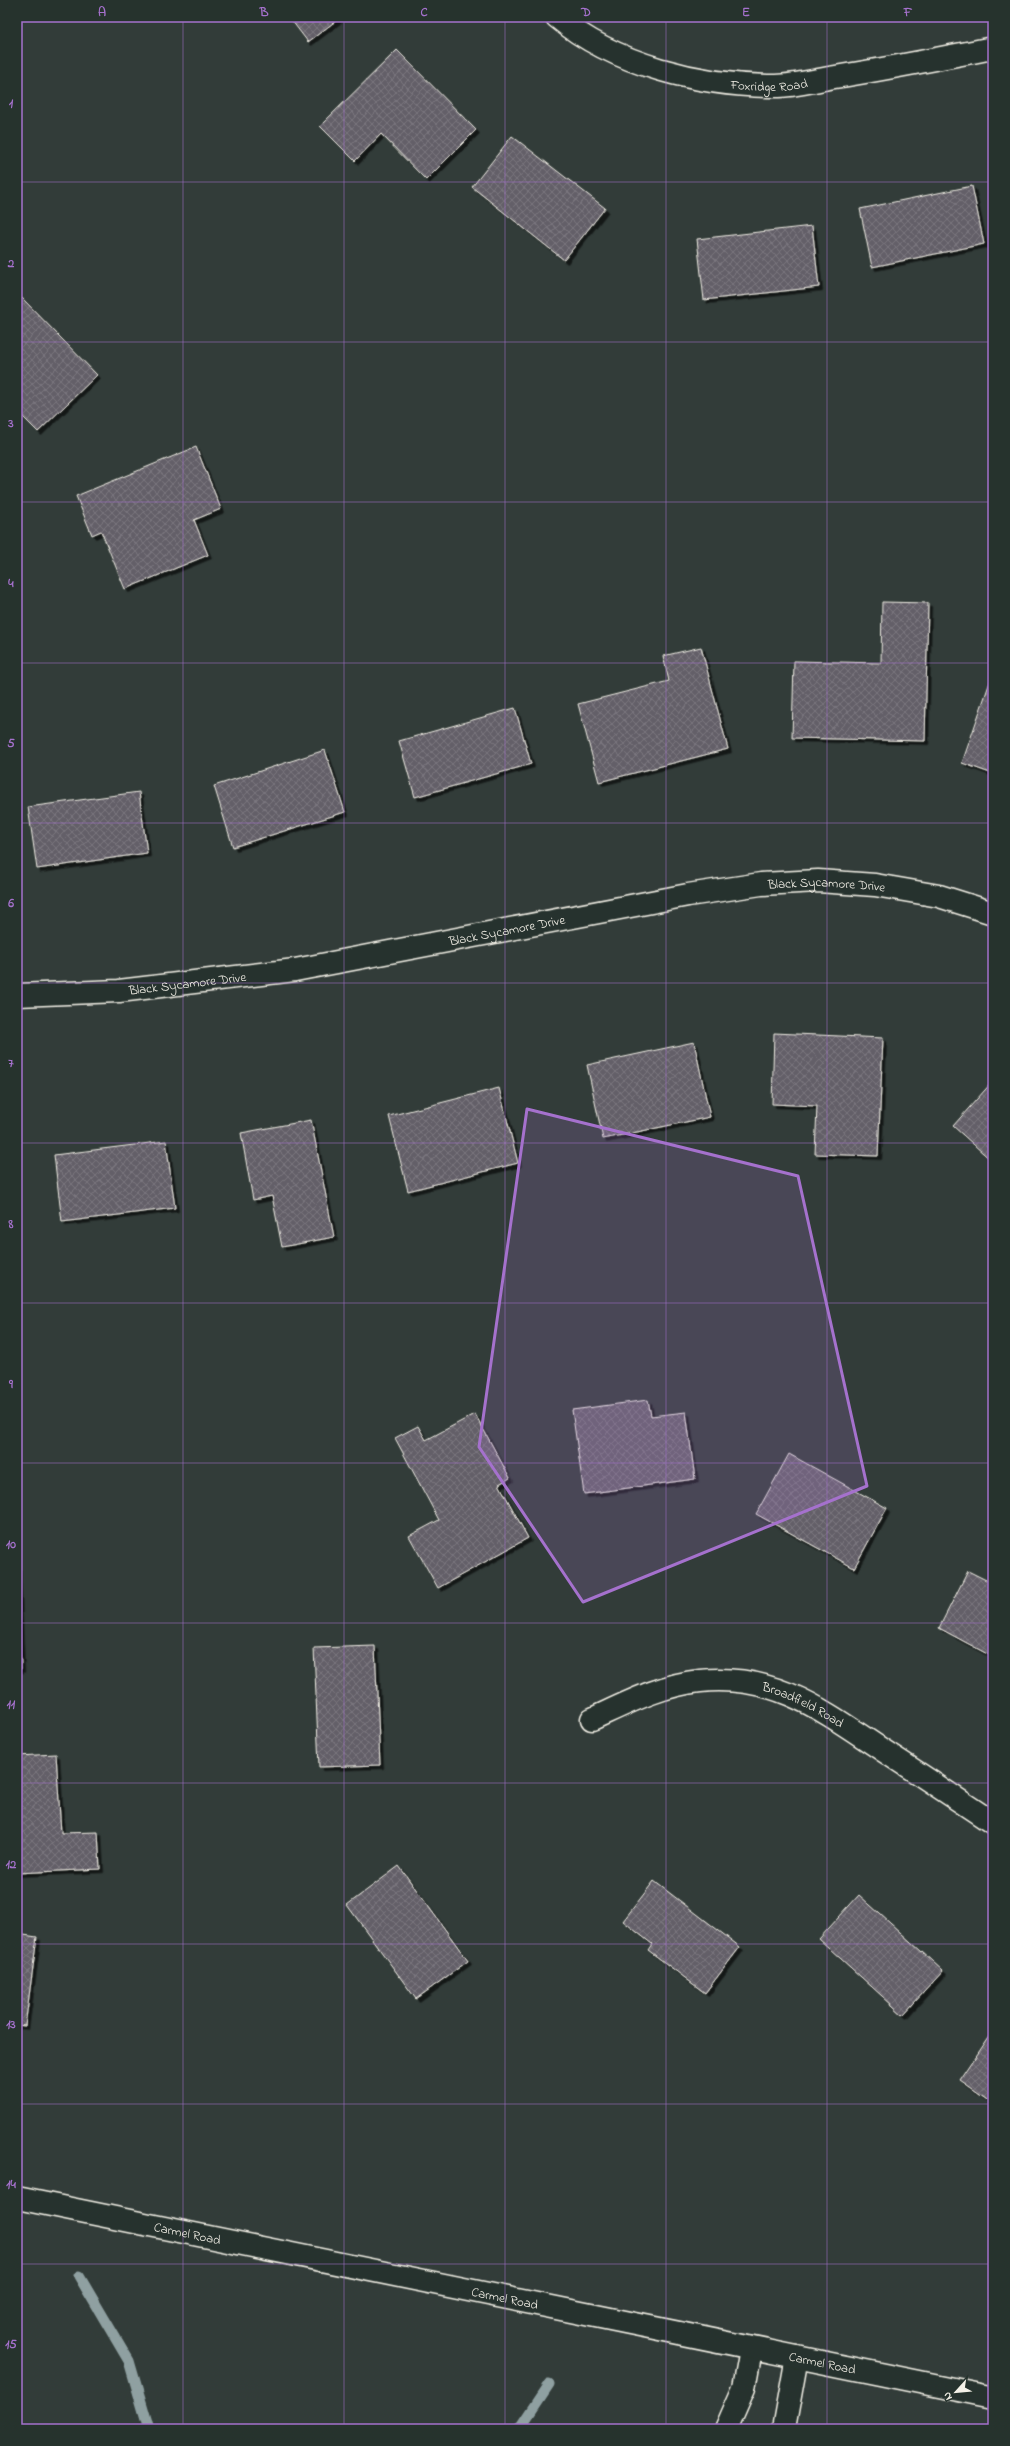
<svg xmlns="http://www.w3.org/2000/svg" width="1010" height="2446" viewBox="0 0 1010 2446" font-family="'Indie Flower',sans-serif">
<defs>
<pattern id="building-cross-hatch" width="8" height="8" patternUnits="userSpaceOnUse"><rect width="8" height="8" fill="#635e68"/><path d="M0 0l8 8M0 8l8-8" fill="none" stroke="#7a767e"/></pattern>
<filter id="shadow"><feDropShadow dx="3.5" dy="3.5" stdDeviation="0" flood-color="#0009"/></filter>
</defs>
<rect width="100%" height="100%" fill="#323c39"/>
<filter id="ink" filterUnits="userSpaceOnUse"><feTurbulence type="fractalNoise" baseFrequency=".025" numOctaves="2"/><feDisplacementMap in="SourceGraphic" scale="8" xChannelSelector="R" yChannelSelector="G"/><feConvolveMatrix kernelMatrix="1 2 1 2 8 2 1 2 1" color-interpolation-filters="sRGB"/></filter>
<g filter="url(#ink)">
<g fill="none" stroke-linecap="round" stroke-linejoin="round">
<path stroke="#8fa0a1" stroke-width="11" d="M79,2276l50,85 20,68
M519,2429l30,-45"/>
</g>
<path fill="url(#building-cross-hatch)" stroke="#f4f1e8" filter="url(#shadow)" d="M289,17h52l-33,25z
M397,50l79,80 -50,50 -45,-46 -26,27 -35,-35z
M512,136l93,72 -41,52 -92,-73z
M972,186l12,58 -112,23 -12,-58z
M812,226l7,61 -115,13 -7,-61z
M22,298l75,77 -59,57 -21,-21v-108z
M196,447l25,62 -27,11 14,35 -83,34 -24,-58 -9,4 -16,-39z
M882,602l46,1 -3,138 -133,-3 2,-77 87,2z
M701,647l27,102 -129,33 -21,-78 91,-23 -6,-25z
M993,673v101l-31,-11z
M515,708l16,56 -116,33 -16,-56z
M325,750l20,62 -112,35 -19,-61z
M139,792l8,61 -110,16 -9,-62z
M774,1033l109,5 -5,118 -63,-2 2,-48 -45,-2z
M694,1042l16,75 -107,22 -16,-74z
M993,1081v81l-40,-36z
M499,1088l19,75 -110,28 -19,-75z
M311,1120l23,117 -52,10 -10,-51 -19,4 -12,-67z
M166,1141l9,67 -113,14 -8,-67z
M648,1400l3,16 35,-4 9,67 -111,15 -12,-84z
M475,1414l35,64 -11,6 29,54 -90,50 -29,-52 30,-16 -44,-82 23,-12 8,14z
M789,1454l98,54 -33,60 -98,-54z
M17,1566l4,103h-4z
M968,1571l22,11 3,-5v80l-54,-29z
M375,1646l5,119 -61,2 -5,-119z
M56,1754l5,79 37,-1 2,37 -83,4v-117z
M399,1866l69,95 -52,38 -69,-94z
M654,1881l86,66 -35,46 -57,-43 4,-6 -29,-23z
M859,1895l84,76 -40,44 -84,-76z
M17,1934l20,3 -12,89 -8,-1z
M993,2031v72l-33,-23z"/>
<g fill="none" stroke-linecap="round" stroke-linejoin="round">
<g stroke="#f4f1e8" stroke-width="25">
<g id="street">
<path id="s1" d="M557,17c57,48 145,69 218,69 20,0 41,-6 60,-9 53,-8 105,-19 158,-29"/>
<path id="s2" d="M17,995l102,-4 176,-21 393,-75 73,-11 57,-3 57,4 64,11 54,17"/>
<path id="s3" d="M592,1719c35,-16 69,-34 108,-38 76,-8 125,31 184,70 37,24 73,48 109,72"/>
<path d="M726,2429l18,-41 7,-39"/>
<path d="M784,2429l13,-72"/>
</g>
</g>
<g stroke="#f4f1e8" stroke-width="25">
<g id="secondary">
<path id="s4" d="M17,2198l976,199"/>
</g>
</g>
<use href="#street" stroke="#26332d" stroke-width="22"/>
<use href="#secondary" stroke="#26332d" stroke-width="22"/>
</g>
</g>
<path fill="#a571cd" fill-opacity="0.2" stroke="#a571cd" stroke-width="3" stroke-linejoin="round" d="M527,1109l271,67 69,310 -284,116 -104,-155z"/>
<path fill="none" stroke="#a571cd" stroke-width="1" stroke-opacity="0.55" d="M183,17v2412M344,17v2412M505,17v2412M666,17v2412M827,17v2412M17,182h976M17,342h976M17,502h976M17,663h976M17,823h976M17,983h976M17,1143h976M17,1303h976M17,1463h976M17,1623h976M17,1783h976M17,1944h976M17,2104h976M17,2264h976"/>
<g text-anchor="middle" stroke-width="4" stroke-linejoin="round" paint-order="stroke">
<g font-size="13" fill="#f4f1e8" stroke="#26332d">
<text dy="5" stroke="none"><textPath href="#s1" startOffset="227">Foxridge Road</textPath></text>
<text dy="5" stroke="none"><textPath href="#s2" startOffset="819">Black Sycamore Drive</textPath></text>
<text dy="5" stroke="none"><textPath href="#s2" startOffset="495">Black Sycamore Drive</textPath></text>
<text dy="5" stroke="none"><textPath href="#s2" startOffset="171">Black Sycamore Drive</textPath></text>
<text dy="5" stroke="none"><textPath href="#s3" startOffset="223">Broadfield Road</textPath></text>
<text dy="5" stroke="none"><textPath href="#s4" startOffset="174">Carmel Road</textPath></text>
<text dy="5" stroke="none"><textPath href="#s4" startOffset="498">Carmel Road</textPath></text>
<text dy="5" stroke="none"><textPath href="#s4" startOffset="822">Carmel Road</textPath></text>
</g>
</g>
<rect width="1010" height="2446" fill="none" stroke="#26332d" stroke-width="44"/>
<g transform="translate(956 2392) rotate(243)" stroke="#26332d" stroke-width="3" paint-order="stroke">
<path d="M0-3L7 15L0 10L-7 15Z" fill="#f4f1e8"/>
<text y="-6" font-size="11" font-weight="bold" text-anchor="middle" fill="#f4f1e8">N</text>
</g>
<rect x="22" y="22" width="966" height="2402" fill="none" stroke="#a571cd" stroke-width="1.5"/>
<g font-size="13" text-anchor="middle" font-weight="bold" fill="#a571cd">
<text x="102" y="16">A</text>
<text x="264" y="16">B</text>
<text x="424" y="16">C</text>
<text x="586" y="16">D</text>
<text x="746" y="16">E</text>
<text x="908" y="16">F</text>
<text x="11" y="107">1</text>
<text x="11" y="267">2</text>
<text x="11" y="427">3</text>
<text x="11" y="587">4</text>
<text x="11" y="747">5</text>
<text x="11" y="907">6</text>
<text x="11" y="1067">7</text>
<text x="11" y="1228">8</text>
<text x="11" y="1388">9</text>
<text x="11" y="1548">10</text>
<text x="11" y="1708">11</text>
<text x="11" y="1868">12</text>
<text x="11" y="2028">13</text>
<text x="11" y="2188">14</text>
<text x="11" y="2348">15</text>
</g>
</svg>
